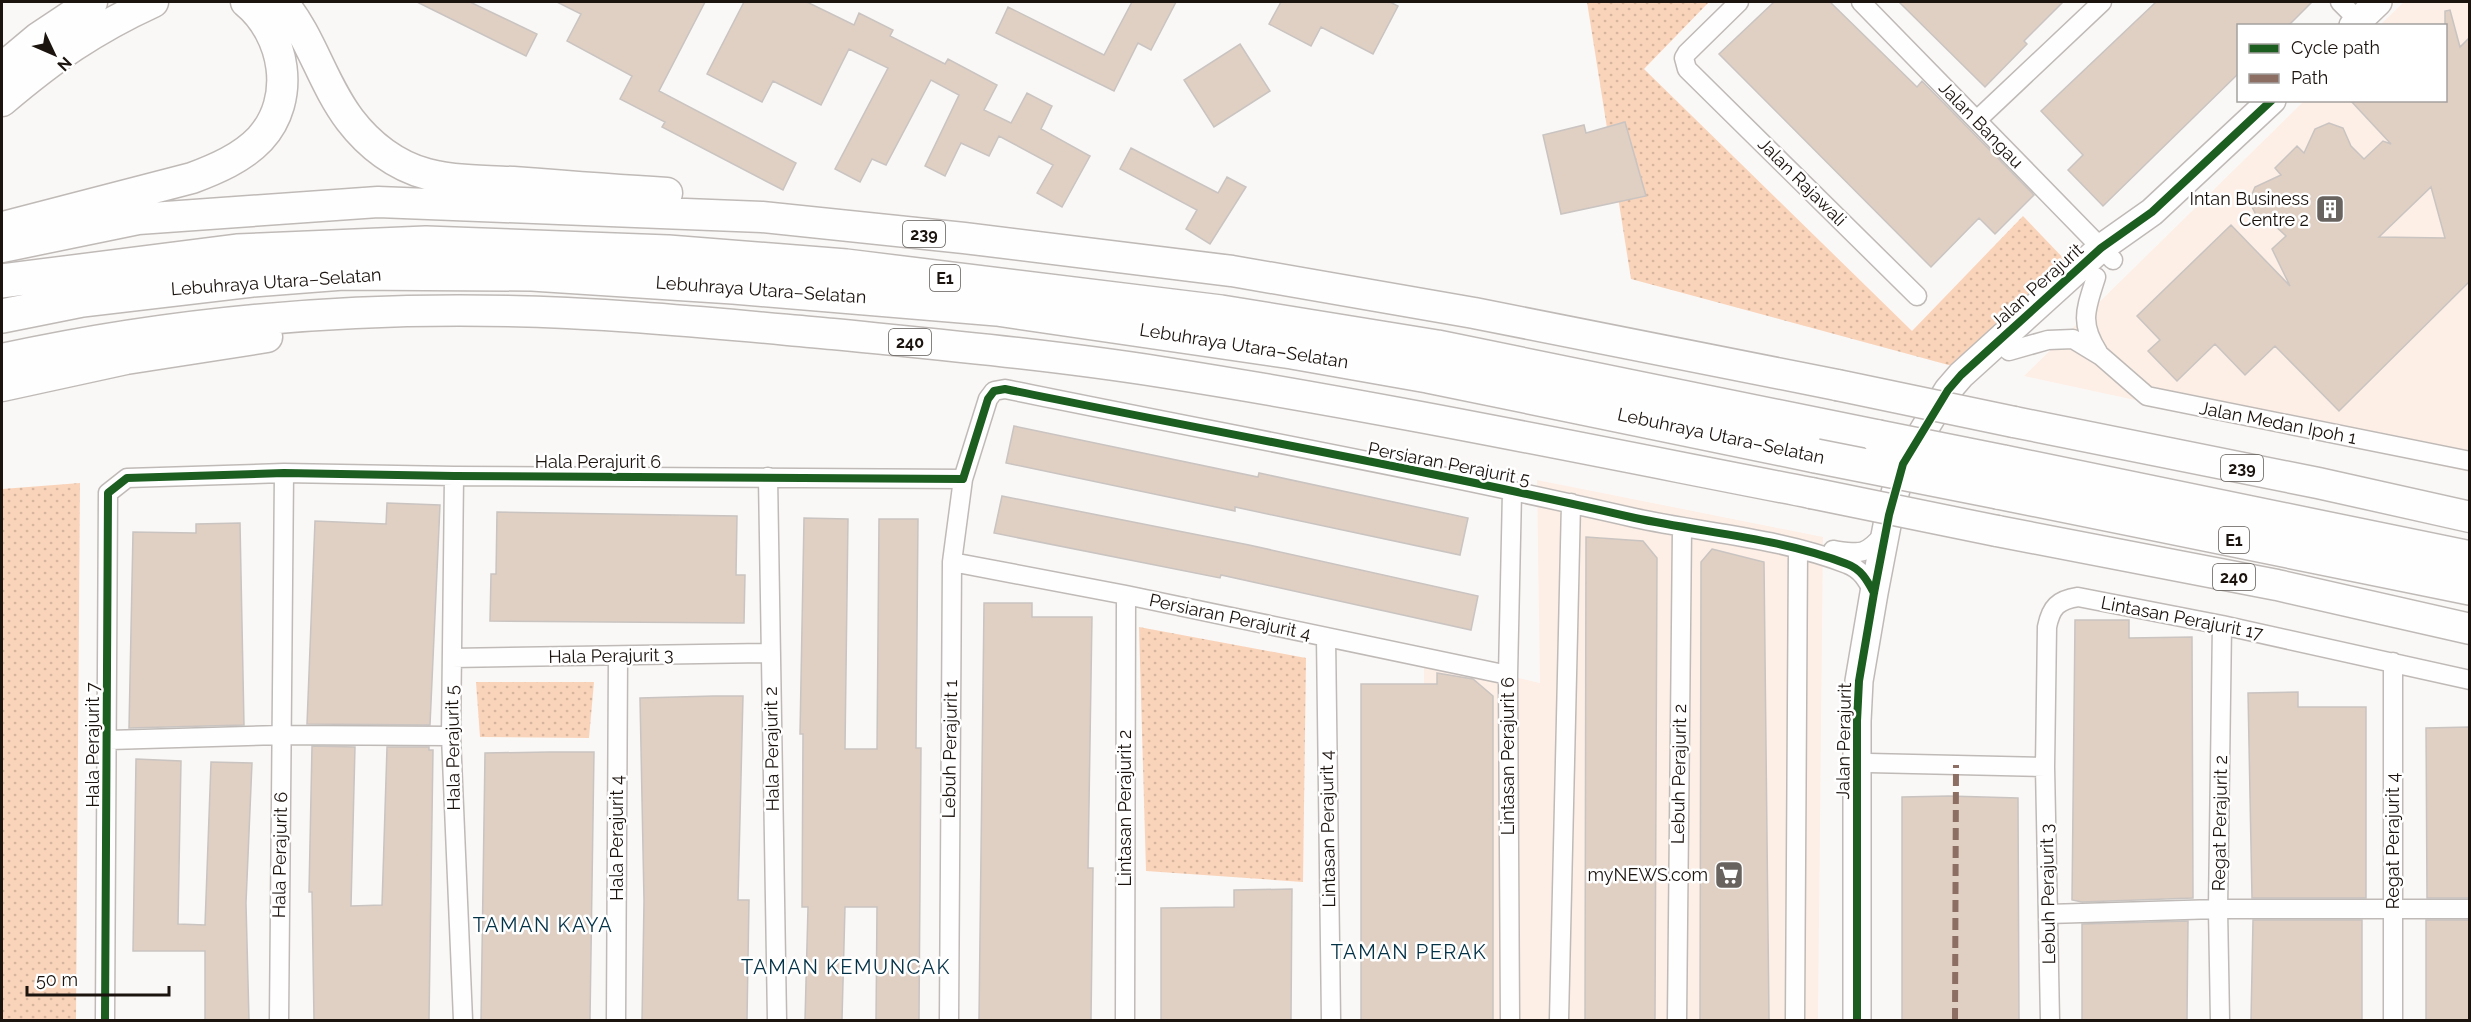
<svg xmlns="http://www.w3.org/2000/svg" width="2471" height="1022" viewBox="0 0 2471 1022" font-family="Raleway,sans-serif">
<defs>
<pattern id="park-dots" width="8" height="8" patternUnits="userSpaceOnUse" patternTransform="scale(1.5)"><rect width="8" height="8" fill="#fad4ba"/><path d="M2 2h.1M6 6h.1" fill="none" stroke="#d6b59f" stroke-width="1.8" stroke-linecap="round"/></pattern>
</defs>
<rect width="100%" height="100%" fill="#faf8f6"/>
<path fill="#fdefe6" d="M2404,2h65v470l-445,-96 280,-275 142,-1v-74l-66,-1z
M1537,480l286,57 -5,483h-394v-364l116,27z"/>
<path fill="url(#park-dots)" d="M1587,2h122l-65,67 268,262 111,-115 44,46 -100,108 -336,-91z
M80,483l-4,537h-74v-531z
M1139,627l167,31 -3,224 -157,-11z
M476,682h118l-5,56 -109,-1z"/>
<path fill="#e0cfc3" stroke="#c9c4c1" stroke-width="1.5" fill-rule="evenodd" d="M417,2h53l67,32 -11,22z
M557,2h148l-46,89 137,72 -13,27 -121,-63 3,-5 -45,-23 12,-23 -65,-35 14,-27z
M744,2h63l47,23 5,-12 34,17 -3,6 55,28 3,-5 49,26 -13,25 27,13 16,-30 25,13 -11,23 49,27 -28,51 -25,-14 16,-28 -54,-29 -10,20 -28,-13 -16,33 -20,-10 34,-71 -28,-15 -45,85 -14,-6 -12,23 -25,-13 53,-101 -39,-19 -28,56 -48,-24 -11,21 -55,-28z
M1132,2h44l-25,48 -13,-7 -24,48 -118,-58 12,-26 96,48z
M1281,2h109l8,4 -25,48 -52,-27 -10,19 -42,-22z
M1774,2h56l87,85 5,-6 112,114 -39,39 -16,-16 -48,49 -212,-213z
M1899,2h164l-39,39 3,3 -42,43z
M2156,2h156l-24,24h-50v48l-135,132 -35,-36 15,-15 -42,-44z
M2450,10l10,37 9,-9v244l-130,129 -64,-65 -30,29 -30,-31 -38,37 -29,-30 12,-11 -23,-24 94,-91 59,61 -18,-37 14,-13 -14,-13 -15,-6 -8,-16 6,-14 26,-12 -6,-7 22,-22 7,7 11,-24 14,-6 14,5 8,18 13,13 19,-18 8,3 -41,-44h95v-89zM2431,187l14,51 -66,-1z
M1240,44l30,47 -56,36 -30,-47z
M1625,122l21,74 -85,18 -18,-79 41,-10 2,8z
M1131,148l87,45 9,-16 19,10 -36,57 -24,-15 11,-19 -77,-41z
M1014,426l244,51 1,-4 209,45 -8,37 -225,-48v4l-229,-48z
M1002,496l247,49 229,51 -7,34 -250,-55 -1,3 -226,-45z
M387,503l53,2 -10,220 -123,-1 8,-203 71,3z
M497,512l240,4 -1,59h9l-1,48 -254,-2 1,-47h5z
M804,518l44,1 -3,230h32l2,-230h39l-2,229h5l-2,272h-43l1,-113h-32l-3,113h-37l3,-113h-6l1,-173h-3z
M240,523l4,202 -115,3 4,-196 63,1v-9z
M1586,537l57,4 14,17 -2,462h-70z
M1712,549l52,13 5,458h-69l1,-458z
M984,603h48v14h60l-4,251h5l-2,152h-112z
M2075,620h54v18l63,-1 1,261 -111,4 -10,-2z
M1437,673l36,6 20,17v324h-132v-336h76z
M2298,692v15h68v191h-114l-4,-205z
M714,696h29l-5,204h11l-2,120h-105l2,-119 -4,-203z
M2469,727v171h-42l-1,-170z
M312,746l43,1 -4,159 31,-1 5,-158h42v3h4l-4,270h-115l-2,-128h-3z
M550,752h44l-4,268h-109l4,-267z
M136,759l45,2 -3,163 27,1 6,-163 41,1 -6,140 3,117h-44v-69h-72z
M1949,796l69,2 1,222h-117v-223z
M1292,889l-1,131h-130v-112l73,-1v-17z
M2253,920h109v100h-111z
M2426,920h43v100h-43z
M2188,921l-1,99h-105v-96z"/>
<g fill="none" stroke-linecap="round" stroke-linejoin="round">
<g stroke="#bfbab7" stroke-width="21">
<path id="street" d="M1739,2l-52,51 -3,5 3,11 230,227
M1861,2l252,258
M2340,2l18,18
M1977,120l125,-118
M2096,277c-10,32 -17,45 2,75
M2009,351l39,-11 25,-1 28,17 46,40 323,65
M454,476l-3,260 12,284
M768,477l9,543
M1833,550c27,4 32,6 51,-16
M952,562l174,33 382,80
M1326,637l5,383
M452,658l319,-5
M2393,662v358
M109,740l173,-5 169,1
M1869,763l176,4
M2048,914l170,-5h252
M105,1020l3,-527 19,-15 157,-5 170,3 509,3 25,-80 6,-8 11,-2c210,43 421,81 630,129 70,15 145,20 212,46 14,5 20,16 27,29
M279,1020l5,-547
M616,1020l2,-364
M949,1020l3,-458 11,-83
M1125,1020l1,-425
M1510,1020l-2,-345 4,-183
M1559,1020l12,-517
M1677,1020l5,-492
M1795,1020l3,-471
M2050,1020l-5,-253 2,-140c4,-20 11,-27 31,-30l144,28 248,55
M2220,1020l-2,-111 4,-284"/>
</g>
<g stroke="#bfbab7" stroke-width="30">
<path id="secondary" d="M2353,26l25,-24
M1857,1020v-299l2,-40 15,-88 15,-78 14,-51 45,-74 13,-15 140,-127 51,-36 120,-112"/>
</g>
<g stroke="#bfbab7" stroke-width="33">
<path id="primary" d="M282,2c29,34 40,81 68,118 19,25 46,46 77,54 27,7 58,7 86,8 51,4 103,8 154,11
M2,68l36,-30 54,-36
M2,101c51,-43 90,-71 151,-99
M7,226l185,-48c24,-9 50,-20 68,-39 37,-40 25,-105 -14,-137
M2,247l136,-28 240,-17 384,15 202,21 268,33 242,42 363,72
M2,359c184,-40 376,-55 565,-46 89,4 177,13 266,21 109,11 219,21 328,38 217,34 434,79 650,121
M2,386l124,-27 141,-22
M2014,422l304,61 152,34
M1997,531l280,54 193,44"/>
</g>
<g stroke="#bfbab7" stroke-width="36">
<path id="highway" d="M2,281l235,-30 189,-8 242,9 178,14 375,46 216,35 441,90
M2,316l80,-16 170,-20 91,-7 189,1 201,13 264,22 295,43 136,24 388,80
M2003,462l467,96
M1998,492l472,96"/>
</g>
<use href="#street" stroke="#fefefe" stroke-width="18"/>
<use href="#secondary" stroke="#fefefe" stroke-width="27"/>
<use href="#primary" stroke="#fefefe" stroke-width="30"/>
<use href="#highway" stroke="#fefefe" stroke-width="33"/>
<g stroke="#bfbab7" stroke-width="33" stroke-linecap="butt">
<path id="primary-bridge" d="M1837,385l177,37
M1811,493l186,38"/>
</g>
<g stroke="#bfbab7" stroke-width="36" stroke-linecap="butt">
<path id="highway-bridge" d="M1878,437l125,25
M1816,456l182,36"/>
</g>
<use href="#primary-bridge" stroke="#fefefe" stroke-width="30"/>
<use href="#highway-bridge" stroke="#fefefe" stroke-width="33"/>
<path stroke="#8d6e63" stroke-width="6" stroke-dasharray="12 6" stroke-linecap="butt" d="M1955,1020l1,-255"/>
<g stroke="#fff" stroke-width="11">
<path id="cycleway" d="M105,1020l3,-527 19,-15 157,-5 170,3 509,3 25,-80 6,-8 11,-2c210,43 421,81 630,129 70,15 145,20 212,46 14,5 20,16 27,29
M1857,1020v-299l2,-40 15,-88 15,-78 14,-51 45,-74 13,-15 140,-127 51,-36 120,-112"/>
</g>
<use href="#cycleway" stroke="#1b5e20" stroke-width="8"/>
</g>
<defs>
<g id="building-square" transform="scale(1.5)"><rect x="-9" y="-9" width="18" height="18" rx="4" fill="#69635f" stroke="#fff"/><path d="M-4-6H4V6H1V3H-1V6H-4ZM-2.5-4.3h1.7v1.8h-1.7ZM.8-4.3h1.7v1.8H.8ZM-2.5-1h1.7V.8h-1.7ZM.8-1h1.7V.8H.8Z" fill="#fff"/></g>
<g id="supermarket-square" transform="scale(1.5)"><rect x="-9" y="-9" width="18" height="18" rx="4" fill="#69635f" stroke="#fff"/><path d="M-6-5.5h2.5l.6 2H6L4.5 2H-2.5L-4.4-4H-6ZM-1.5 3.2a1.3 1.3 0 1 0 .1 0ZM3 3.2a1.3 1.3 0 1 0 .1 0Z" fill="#fff"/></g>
</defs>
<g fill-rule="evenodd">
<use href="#building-square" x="2330" y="209"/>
<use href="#supermarket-square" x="1729" y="875"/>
</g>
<g text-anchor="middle" stroke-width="5" stroke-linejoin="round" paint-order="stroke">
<g fill="#fff" stroke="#5f5a56" stroke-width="1.5">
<rect x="903" y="221" width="42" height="26" rx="4.5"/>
<rect x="930" y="265" width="30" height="26" rx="4.5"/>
<rect x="889" y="329" width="42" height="26" rx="4.5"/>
<rect x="2221" y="455" width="42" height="26" rx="4.5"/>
<rect x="2219" y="527" width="30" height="26" rx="4.5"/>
<rect x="2213" y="564" width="42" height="26" rx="4.5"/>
</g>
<g font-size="16" font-weight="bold" fill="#1b130e">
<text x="924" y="240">239</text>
<text x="945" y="284">E1</text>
<text x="910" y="348">240</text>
<text x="2242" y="474">239</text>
<text x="2234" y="546">E1</text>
<text x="2234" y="583">240</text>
</g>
<g font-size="18" fill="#1b130e" stroke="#fff">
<text transform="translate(1981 125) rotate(46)" y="6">Jalan Bangau</text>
<text transform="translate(1802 182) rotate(45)" y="6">Jalan Rajawali</text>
<text transform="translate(276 282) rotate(-4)" y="6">Lebuhraya Utara–Selatan</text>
<text transform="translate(2037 286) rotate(-42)" y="6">Jalan Perajurit</text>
<text transform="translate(761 290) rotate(4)" y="6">Lebuhraya Utara–Selatan</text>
<text transform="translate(1244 346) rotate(9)" y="6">Lebuhraya Utara–Selatan</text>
<text transform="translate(2278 423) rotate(11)" y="6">Jalan Medan Ipoh 1</text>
<text transform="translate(1721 436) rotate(12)" y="6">Lebuhraya Utara–Selatan</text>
<text x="598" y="468">Hala Perajurit 6</text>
<text transform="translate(1449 464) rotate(11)" y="6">Persiaran Perajurit 5</text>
<text transform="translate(1230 617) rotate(12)" y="6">Persiaran Perajurit 4</text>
<text transform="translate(2182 618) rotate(11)" y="6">Lintasan Perajurit 17</text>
<text transform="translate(611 656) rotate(-1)" y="6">Hala Perajurit 3</text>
<text transform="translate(1844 741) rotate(-89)" y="6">Jalan Perajurit</text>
<text transform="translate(93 745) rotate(-90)" y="6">Hala Perajurit 7</text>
<text transform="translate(453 748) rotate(-91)" y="6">Hala Perajurit 5</text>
<text transform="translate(772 749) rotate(-91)" y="6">Hala Perajurit 2</text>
<text transform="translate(950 749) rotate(-89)" y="6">Lebuh Perajurit 1</text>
<text transform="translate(1508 756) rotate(-90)" y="6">Lintasan Perajurit 6</text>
<text transform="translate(1679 774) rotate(-89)" y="6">Lebuh Perajurit 2</text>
<text transform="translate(1125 808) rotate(-90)" y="6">Lintasan Perajurit 2</text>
<text transform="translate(2220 823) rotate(-89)" y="6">Regat Perajurit 2</text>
<text transform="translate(1328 829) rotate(-91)" y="6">Lintasan Perajurit 4</text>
<text transform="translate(617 838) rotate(-90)" y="6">Hala Perajurit 4</text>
<text transform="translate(2393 841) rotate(-90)" y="6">Regat Perajurit 4</text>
<text transform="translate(280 855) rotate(-89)" y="6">Hala Perajurit 6</text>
<text transform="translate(2048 894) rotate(-91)" y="6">Lebuh Perajurit 3</text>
</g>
<g font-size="18" fill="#1b130e" stroke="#fff" text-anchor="end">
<text x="2309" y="205">Intan Business<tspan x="2309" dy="21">Centre 2</tspan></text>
<text x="1708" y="881">myNEWS.com</text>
</g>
<g font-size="20" letter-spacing="1.5" fill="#033146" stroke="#fff">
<text x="543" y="932">TAMAN KAYA</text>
<text x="1409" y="959">TAMAN PERAK</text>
<text x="846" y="974">TAMAN KEMUNCAK</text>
</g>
</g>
<rect width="2471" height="1022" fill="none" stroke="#1b130e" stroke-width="6"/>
<rect x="2237" y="24" width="210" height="78" fill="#ffffff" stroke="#a4a19f" stroke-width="1.5"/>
<rect x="2249" y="44" width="30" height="9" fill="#1b5e20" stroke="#a4a19f" stroke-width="1.5"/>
<text x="2291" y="54" font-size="18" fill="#1b130e">Cycle path</text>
<rect x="2249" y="74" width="30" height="9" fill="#8d6e63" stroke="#a4a19f" stroke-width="1.5"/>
<text x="2291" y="84" font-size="18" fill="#1b130e">Path</text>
<g transform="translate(54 54) rotate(134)" stroke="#ffffff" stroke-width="4.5" paint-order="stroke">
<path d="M0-4.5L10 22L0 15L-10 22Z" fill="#1b130e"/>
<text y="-9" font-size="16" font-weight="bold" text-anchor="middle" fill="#1b130e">N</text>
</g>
<path d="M27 986v9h142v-9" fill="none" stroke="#1b130e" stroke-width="3"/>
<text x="36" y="986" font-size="18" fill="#1b130e" stroke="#ffffff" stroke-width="4.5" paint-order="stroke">50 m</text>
</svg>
